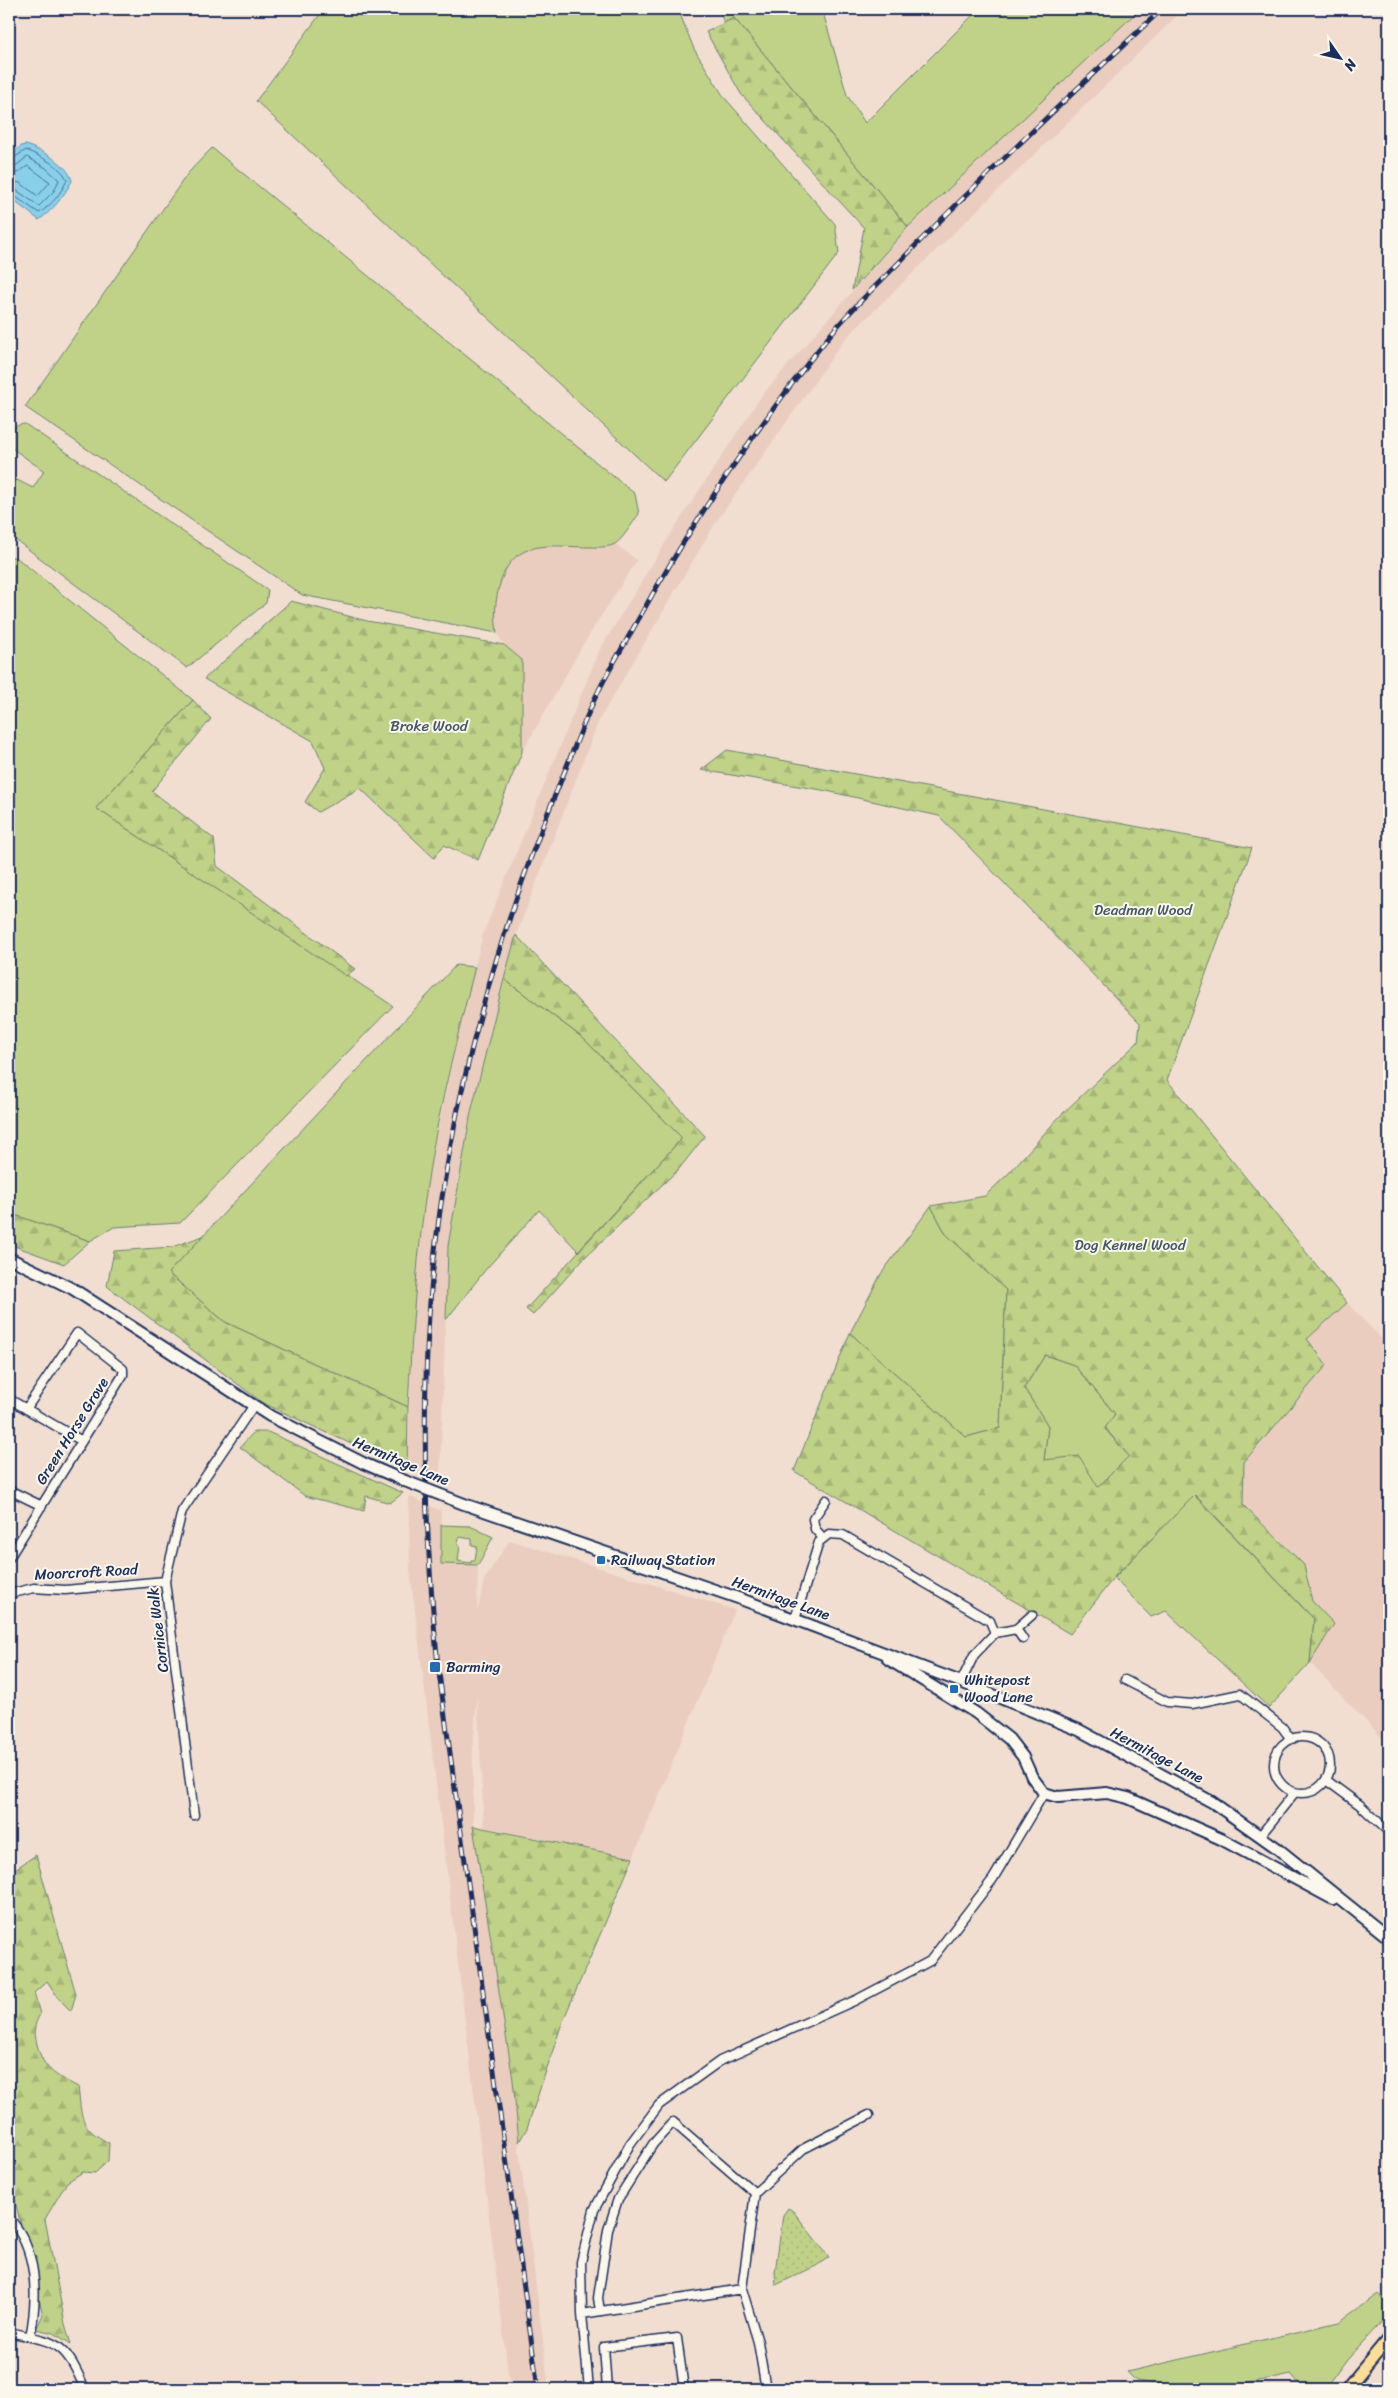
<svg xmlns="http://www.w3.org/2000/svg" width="1398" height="2398" viewBox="0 0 1398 2398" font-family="Sriracha,sans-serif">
<defs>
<pattern id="forest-firs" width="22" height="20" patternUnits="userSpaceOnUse" patternTransform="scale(1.25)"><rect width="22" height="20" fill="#bfd287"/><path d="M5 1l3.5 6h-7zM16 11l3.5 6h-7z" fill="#a4b577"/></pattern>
<pattern id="park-dots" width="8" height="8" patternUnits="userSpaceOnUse" patternTransform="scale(1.25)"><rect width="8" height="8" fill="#bfd287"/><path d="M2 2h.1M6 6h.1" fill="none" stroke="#a4b577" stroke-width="1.8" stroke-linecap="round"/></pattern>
</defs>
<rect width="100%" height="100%" fill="#f1ded1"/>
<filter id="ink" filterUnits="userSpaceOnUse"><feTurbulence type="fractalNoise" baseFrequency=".02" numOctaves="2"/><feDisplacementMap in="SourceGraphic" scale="10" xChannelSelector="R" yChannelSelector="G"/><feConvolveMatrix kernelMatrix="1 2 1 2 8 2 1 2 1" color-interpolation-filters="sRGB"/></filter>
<g filter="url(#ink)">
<path fill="#eacdbe" d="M1140,9h44l-339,330 -131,186 -115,195 -84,218 -44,174 -23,134 -8,232 -33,-8 7,-174 15,-125 29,-136 25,-101 116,-283 78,-127 86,-130 145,-167z
M615,544l22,16 -53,83 -62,109v-92l-18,-15 -7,-12 -3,-22 3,-20 7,-16 6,-14 9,-8 18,-6h66z
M1347,1303l42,43v399l-79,-82 24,-39 -22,-23 -8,-36 -61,-60 1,-43 83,-97 -21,-26z
M409,1496l32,15v53l37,1 -1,44 -3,1 4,-1 6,-29 26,-40 225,70 -102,248 -149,-31 -7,-132 -4,54v77l40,254 6,70 30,239h-39l-100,-819z"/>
<path fill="#bfd287" stroke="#6d8072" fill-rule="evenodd" d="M324,9h354l16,40 30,48 111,127 4,29 -175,229 -408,-381z
M719,9h103l25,86 18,28 114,-114h161l-232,218 -174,-209 -10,5z
M212,148l423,346 4,20c-7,9 -15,24 -24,30 -8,4 -18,3 -27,3 -32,0 -68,-9 -84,26 -9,21 -10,38 -7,60l-195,-38 -277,-188 163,-234z
M25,424l243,166 -2,13 -79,65 -178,-133v-59l24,12 11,-17 -35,-25c0,-13 2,-21 16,-22z
M9,556l8,2 176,142 -97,108 297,198 -213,217 -66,4 -24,14 -81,-28z
M456,965l19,2c-17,67 -35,136 -46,205 -12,77 -17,156 -21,235l-183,-85 -57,-49z
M504,979l79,59 99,100 -104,113 -39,-41 -53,59 -40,51 2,-74 23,-134z
M931,1206l15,28 60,56 -6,138 -34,9 -116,-104 31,-59z
M1045,1355l29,10 41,49 -10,15 24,27 -31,32 -54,-28 4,-34 -24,-38z
M1194,1495l120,124 -4,44 -41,45 -103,-97 -15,6 -37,-39z
M441,1525l29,1 23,11 -15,28 -37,-1zM459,1537l13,2v6l5,1 -2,14h-4v3l-13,-2 2,-16h-2z
M1378,2294l11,12v8l-42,45 -22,30h-21l-13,-15 -68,15h-30l-57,-8 -9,-9 212,-50z"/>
<path fill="url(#forest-firs)" stroke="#6d8072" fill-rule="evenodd" d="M734,18l174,209 -56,63 12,-62 -123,-134 -35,-62z
M291,601l76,20 137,24 18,15v92l-44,108 -34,-15 -10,13 -74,-70 -42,24 -13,-10 20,-34 -12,-27 -109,-62z
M193,700l18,19 -59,72 62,48 3,27 138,103 -9,7 -250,-168z
M727,750l525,98 -85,232 180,223 -40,36 20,26 -83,97 -1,43 61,60 8,36 22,23 -24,39 4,-44 -119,-124 -80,81 -45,58 -276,-163 56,-138 116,104 34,-9 6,-138 -60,-56 -15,-28 54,-10 24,-23 51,-57 78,-74 2,-19 -201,-207 -117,-26 -121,-20zM1045,1355l29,10 41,49 -10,14 24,28 -31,31 -19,-31 -35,4 4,-34 -24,-38z
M516,935l189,201 -26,33 -96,90 -50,56 -7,-6 156,-171 -99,-100 -79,-59z
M9,1213l81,28 -26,23 -55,-20z
M203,1236l-35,37 57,49 183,85 -1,63 -144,-67 -156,-117 7,-35 58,-4z
M254,1432h14l135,61 -13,10 -24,-7 -2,15 -59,-15 -65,-49z
M473,1826l160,32 -71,165 -35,105 -8,14 -6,-62z
M36,1855l40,139 -5,17 -12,-12 -12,-18 -13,12 6,21c-7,14 -6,15 -3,30 6,26 18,31 41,43 4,31 1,40 31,56l-1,18 -13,12 -12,-1 -16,10 -22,37 20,105 6,20 -17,-11 -18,-4 7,-14 -29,-118 -4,2 -1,-4v-322z"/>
<path fill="url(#park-dots)" stroke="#6d8072" d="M788,2208l5,3 36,46 -13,9 -40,19 -1,-13 8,-57z"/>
<path fill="#88d0e9" stroke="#5c90b1" d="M26,145c16,6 42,18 46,36 -9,16 -18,28 -33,39l-30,-23v-40l12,-11z"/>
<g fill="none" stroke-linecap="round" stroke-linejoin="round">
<path stroke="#476f96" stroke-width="1" d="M9,161l17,-11c13,6 36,16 41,30 -6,13 -15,25 -28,33l-26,-18 -4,-1
M9,167l8,-2 10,-8 19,11 13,12 -5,11 -15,15 -23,-16 -7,-2
M9,174l8,-1 11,-7 22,16 -12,14 -18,-13 -11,-3"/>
<g stroke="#1b2f5e" stroke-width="11">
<path id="street" d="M9,1399l73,42
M9,1490l33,16
M823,1538l-8,-9 -2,-10 13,-19
M9,1558l114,-183v-6l-46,-36 -51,76
M9,1594l25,-6 31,2 100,-9
M795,1619l24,-77 10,-8 14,1 147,86 5,12 -21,22 -13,27
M1016,1629l7,10
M995,1633l21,-4 16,-14
M1125,1680l42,22 25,2 48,-10 42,33 9,12
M1274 1765a28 28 0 1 1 56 0a28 28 0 1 1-56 0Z
M1326,1780l34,25 29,27
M194,1815l-29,-234 17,-70 72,-106
M1260,1836l35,-44
M9,2218c29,31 29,80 21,119
M742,2289l16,53 8,47
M600,2311l-2,-13 10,-68 10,-31 35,-55 20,-22 82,71 48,-44 66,-34
M582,2314l160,-25 13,-96
M9,2332c50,11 55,9 76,57
M589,2389l-7,-75 -1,-52 13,-52 36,-66 29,-39 61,-44 136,-61 74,-39 63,-82 51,-86
M607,2389l-3,-42 73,-9 7,51"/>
</g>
<g stroke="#1b2f5e" stroke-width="14">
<path id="secondary" d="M9,1258l64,31 197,127 93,47 42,18
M464,1504l274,94 223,84 118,48 133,72 65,46 112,90
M888,1659l88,54 33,26 14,18 9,20 12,16 14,4 49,-4 21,5 93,41 112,60"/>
</g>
<g stroke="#1b2f5e" stroke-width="15">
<path id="primary" d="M1347,2389l42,-51"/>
</g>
<use href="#street" stroke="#fbf7ec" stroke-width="8"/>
<use href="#secondary" stroke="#fbf7ec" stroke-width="10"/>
<use href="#primary" stroke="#ffdd96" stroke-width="11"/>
<g stroke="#1b2f5e" stroke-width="5">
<path id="rail" d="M538,2389l-100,-723c-12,-118 -17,-233 -9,-351 13,-187 63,-370 135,-542 11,-27 21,-54 33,-79 11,-23 25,-45 37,-67 57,-103 122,-200 196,-292 25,-31 57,-59 85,-89 80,-81 164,-159 247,-237"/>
</g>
<use href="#rail" stroke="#fbf7ec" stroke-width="3" stroke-dasharray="9" stroke-linecap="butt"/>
<g stroke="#1b2f5e" stroke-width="14" stroke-linecap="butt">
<path id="secondary-bridge" d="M405,1481l59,23"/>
</g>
<use href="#secondary-bridge" stroke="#fbf7ec" stroke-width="10"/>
</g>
</g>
<g fill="#1f6fb2" stroke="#fbf7ec" stroke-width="2">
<rect x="596" y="1555" width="10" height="10" rx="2.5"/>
<rect x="429" y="1661" width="12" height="12" rx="2.5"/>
<rect x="949" y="1684" width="10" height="10" rx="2.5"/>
</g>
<g text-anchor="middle" stroke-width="4" stroke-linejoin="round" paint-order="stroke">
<g font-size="15" fill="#445868" stroke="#fbf7ec">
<text x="429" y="731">Broke Wood</text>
<text x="1143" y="915">Deadman Wood</text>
<text x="1130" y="1250">Dog Kennel Wood</text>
</g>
<g font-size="15" fill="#1b2f5e" stroke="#fbf7ec">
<text transform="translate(72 1431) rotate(-58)" y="5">Green Horse Grove</text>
<text transform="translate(401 1461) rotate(23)" y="5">Hermitage Lane</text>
<text transform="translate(86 1572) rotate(-3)" y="5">Moorcroft Road</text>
<text transform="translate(781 1598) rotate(20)" y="5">Hermitage Lane</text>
<text transform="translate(158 1630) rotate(-97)" y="5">Cornice Walk</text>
<text transform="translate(1157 1755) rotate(28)" y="5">Hermitage Lane</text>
</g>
<g font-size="15" fill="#1b2f5e" stroke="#fbf7ec" text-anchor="start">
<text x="611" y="1565">Railway Station</text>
<text x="446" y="1672">Barming</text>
<text x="964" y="1685">Whitepost<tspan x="964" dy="17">Wood Lane</tspan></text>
</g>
</g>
<rect width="1398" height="2398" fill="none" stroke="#fbf7ec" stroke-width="30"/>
<rect x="15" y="15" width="1368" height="2368" fill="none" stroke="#1b2f5e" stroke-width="2" filter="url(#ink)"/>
<g transform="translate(1340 58) rotate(124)" stroke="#fbf7ec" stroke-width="4" paint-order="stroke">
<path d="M0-4L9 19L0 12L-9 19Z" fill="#1b2f5e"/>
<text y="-8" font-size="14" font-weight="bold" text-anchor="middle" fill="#1b2f5e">N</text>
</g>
</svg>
